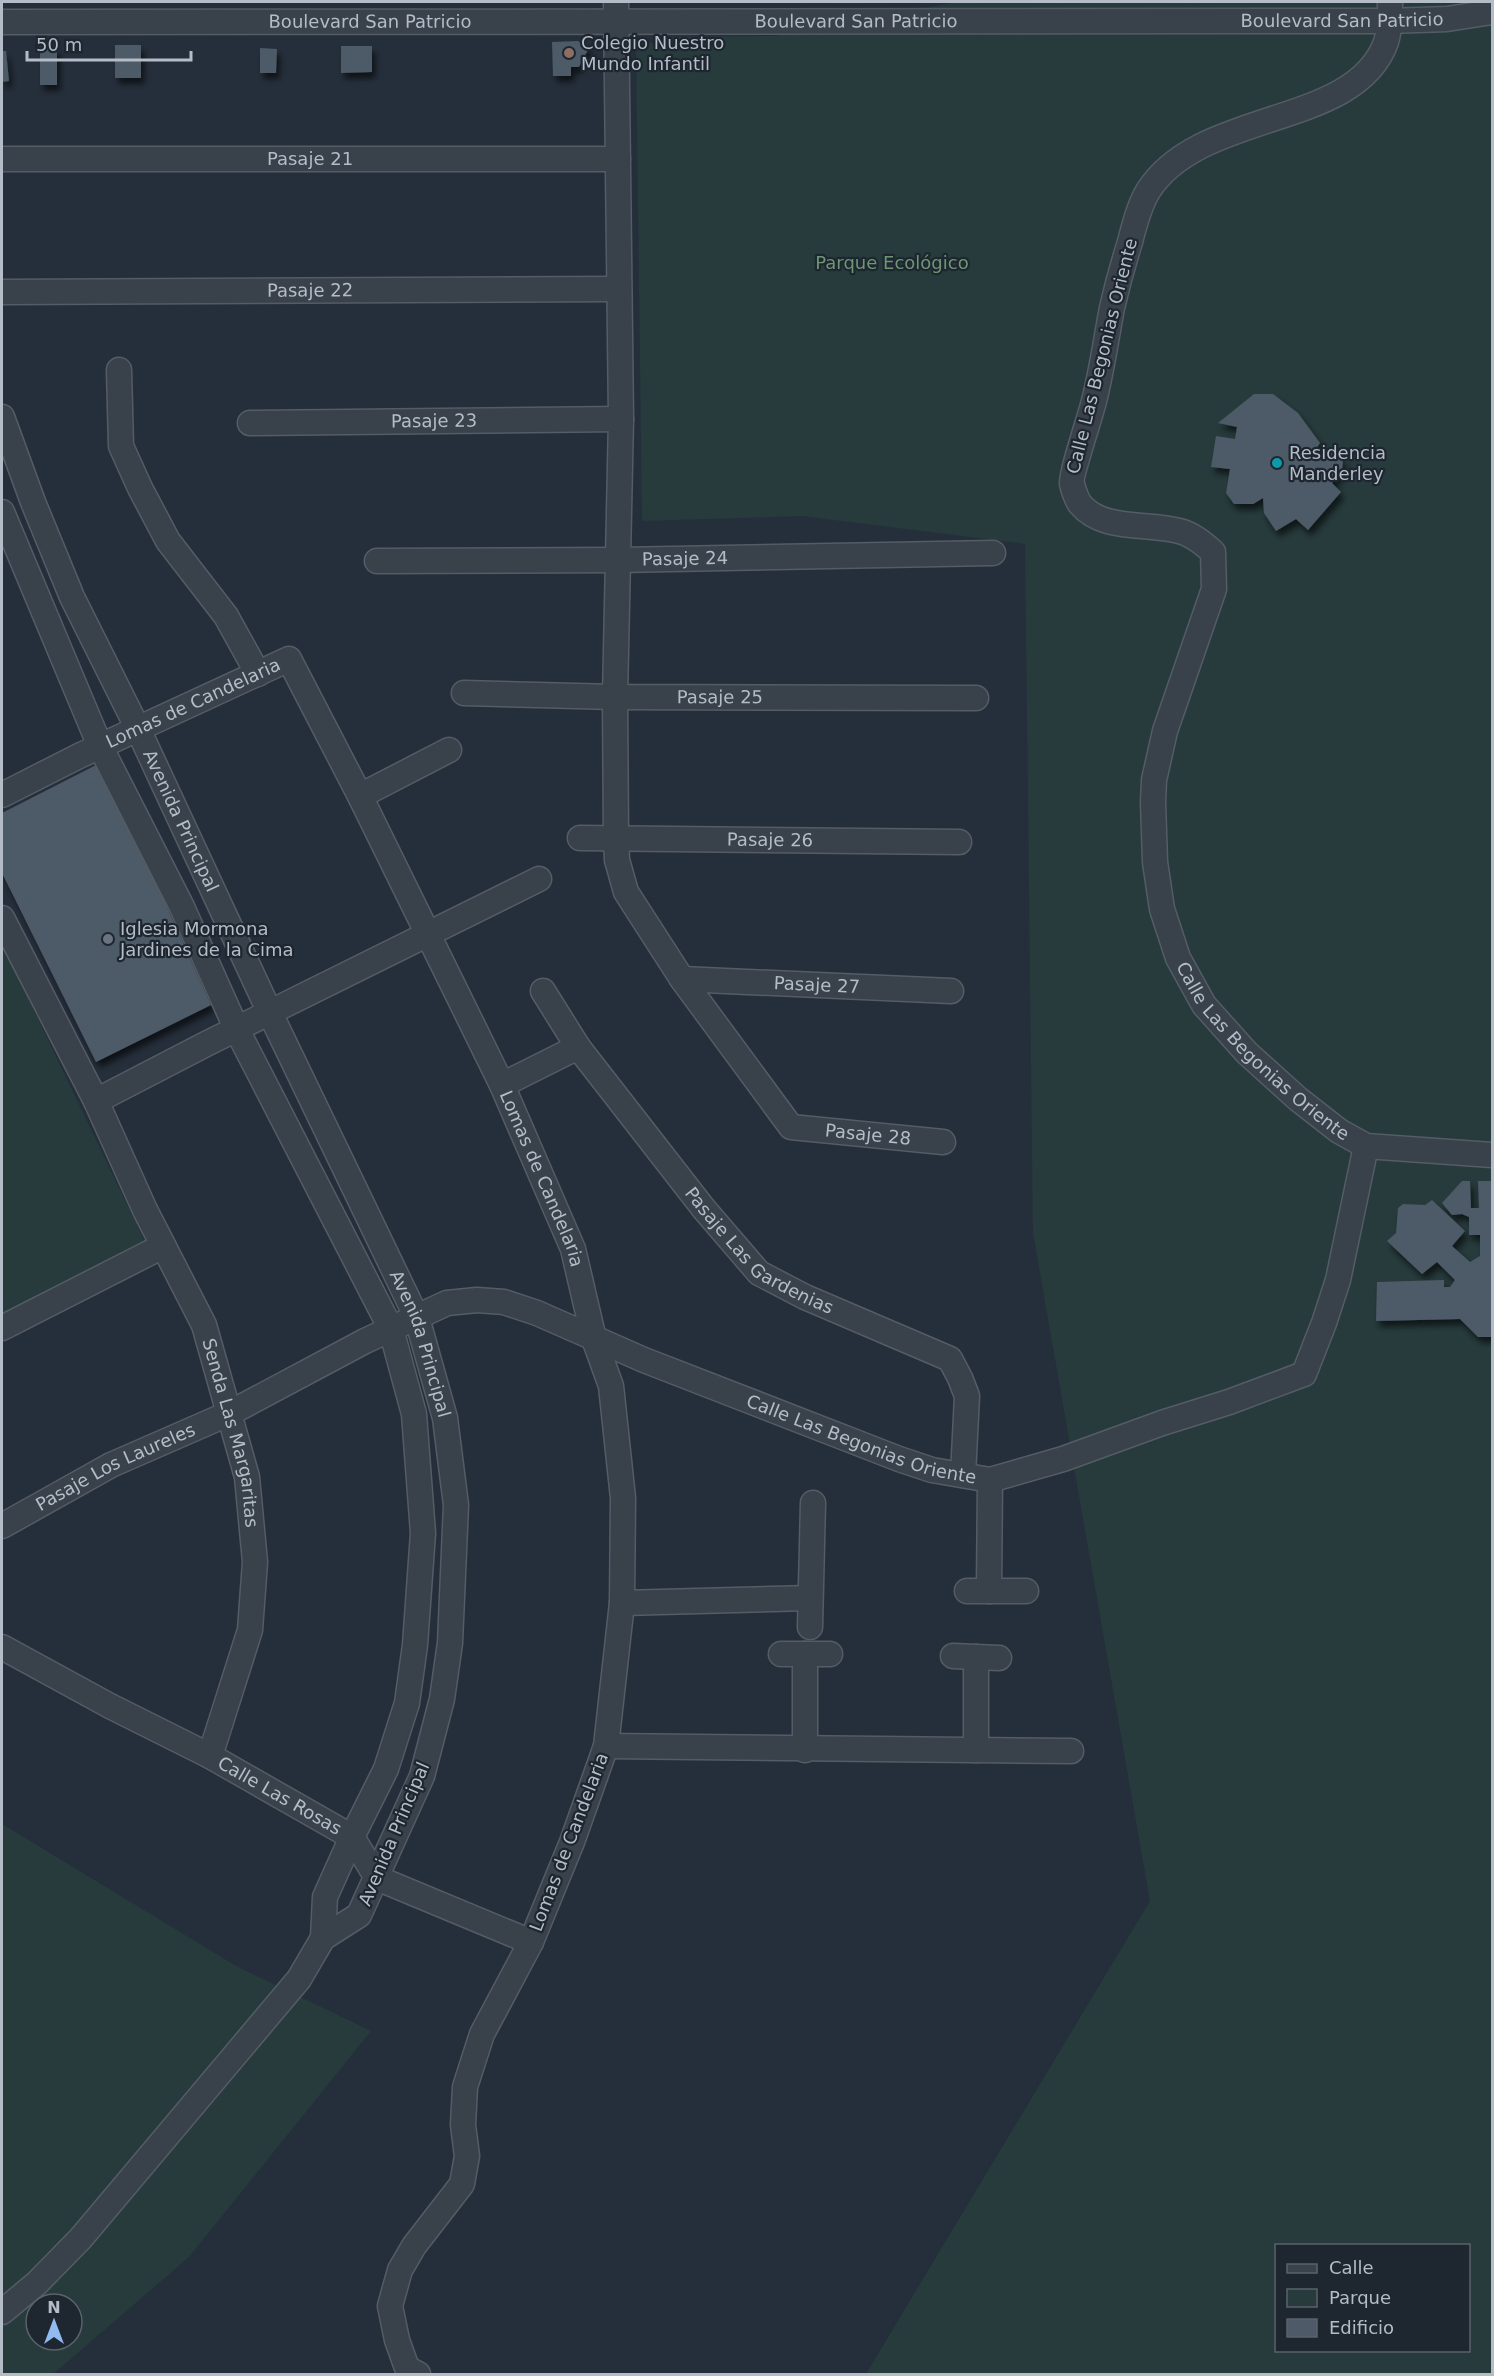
<svg xmlns="http://www.w3.org/2000/svg" width="1494" height="2376" viewBox="0 0 1494 2376" font-family="'DejaVu Sans',sans-serif">
<defs>
<filter id="shadow"><feDropShadow dx="3.5" dy="6" stdDeviation="3" flood-color="#0009"/></filter>
</defs>
<rect width="100%" height="100%" fill="#252f3b"/>
<path fill="#273b3c" fill-rule="evenodd" d="M957,2h535v2372h-626l284,-473 -117,-668 -8,-689 -223,-28 -160,5 -6,-484 25,10 1,-10 114,-1zM1276,2246h192v104h-192z
M2,944l144,300 -144,74z
M2,1824l234,142 135,65 -182,226 -136,117h-51zM36,2304h36v36h-36z"/>
<path fill="#4e5a67" filter="url(#shadow)" d="M578,41l11,7 -10,19h-8v9h-18l-1,-34z
M115,45h26v33h-26z
M341,46h31v26l-31,1z
M40,48h17v37h-17z
M260,48l17,1 -1,24h-16z
M2,51h4l3,30 -7,1z
M1254,394h19l25,19 22,30 -6,9 8,5 4,-7 17,10 -1,12 -10,11 9,9 -33,38 -12,-11 -20,12 -12,-18 -1,-15 -10,6h-19l-8,-11 4,-24 -19,-2 5,-31 19,3 2,-12 -19,-4z
M102,762l109,243 -115,57 -94,-189v-60z
M1462,1181h8l1,27h8l-1,-27h14v156h-14l-18,-18 -84,2 1,-39 67,-2v7h6l5,-7 -18,-18 -15,12 -35,-33 9,-8 2,-25 5,-4 22,1 7,-5 33,31 -13,15 18,16 10,-6v-21h-11v-18l-7,-3 -10,1 -10,-12z"/>
<g fill="none" stroke-linecap="round" stroke-linejoin="round">
<g stroke="#545c66" stroke-width="27">
<g id="minor">
<path id="s1" d="M616,2l5,417 -6,278 1,142 1,21 9,32 56,87 109,148 152,15"/>
<path id="s2" d="M1390,2c0,12 0,28 -4,40 -31,87 -185,66 -238,149 -9,15 -14,35 -18,51 -7,22 -13,44 -18,66 -6,31 -10,62 -18,93 -3,13 -24,75 -22,83 1,5 5,16 8,20 23,28 68,18 99,27 13,3 24,12 34,21l1,37 -49,142 -11,49 -1,22 2,60 7,47 16,49 26,47 43,48 51,46 41,32 27,15 126,9"/>
<path id="s3" d="M2,22l1387,-1 58,-2 45,-7"/>
<path id="s4" d="M2,159h616"/>
<path id="s5" d="M2,292l617,-3"/>
<path d="M119,370l2,76 19,42 28,53 58,75 32,58"/>
<path id="s6" d="M2,417l31,85 39,95 66,132 132,284 147,305 28,100 11,87 -6,138 -8,56 -20,77 -63,139 -36,23 -24,41 -218,259 -44,45 -35,29"/>
<path id="s7" d="M250,423l371,-4"/>
<path d="M2,512l98,234 82,161 55,123 154,299 23,85 9,119 -8,112 -8,58 -21,66 -34,68 -27,60 -2,41"/>
<path id="s8" d="M377,561l241,-1 375,-7"/>
<path id="s9" d="M464,693l151,4 361,1"/>
<path id="s10" d="M2,795l77,-39 210,-97 71,137 142,289 71,164 21,90 17,47 12,112 -1,105 -16,143 -34,96 -41,100 -49,92 -17,53 -2,38 4,31 -5,28 -48,62 -14,24 -10,36 7,34 10,28 11,6"/>
<path d="M360,796l89,-46"/>
<path id="s11" d="M580,838l379,4"/>
<path id="s12" d="M2,918l94,183 49,109 59,115 43,152 8,85 -5,68 -40,126"/>
<path id="s13" d="M682,979l269,12"/>
<path id="s14" d="M543,991l35,56 126,162 55,64 46,24 145,62 10,19 7,18 -4,79"/>
<path d="M502,1085l76,-38"/>
<path d="M96,1101l110,-57 333,-165"/>
<path d="M2,1328l161,-82"/>
<path id="s15" d="M2,1526l109,-61 119,-52 135,-72 82,-38 30,-3 27,2 33,11 107,47 255,99 33,11 58,10 73,-21 99,-36 67,-21 75,-28 20,-51 14,-43 28,-134"/>
<path d="M967,1591h59"/>
<path d="M989,1591l1,-111"/>
<path d="M622,1603l188,-5"/>
<path d="M810,1627l3,-124"/>
<path id="s16" d="M2,1647l108,59 100,50 142,81 25,41 154,64"/>
<path d="M781,1654h49"/>
<path d="M805,1654v96"/>
<path d="M953,1656l46,2"/>
<path d="M976,1657v93"/>
<path d="M606,1746l465,5"/>
</g>
</g>
<use href="#minor" stroke="#39414b" stroke-width="24"/>
</g>
<circle fill="#8d6e63" stroke="#1e2630" stroke-width="2" cx="569" cy="53" r="6"/>
<circle fill="#0f9aa8" stroke="#1e2630" stroke-width="2" cx="1277" cy="463" r="6"/>
<circle fill="#6b7280" stroke="#1e2630" stroke-width="2" cx="108" cy="939" r="6"/>
<g text-anchor="middle" stroke-width="4.5" stroke-linejoin="round" paint-order="stroke">
<g font-size="18" fill="#b4bcc7" stroke="#1e2630">
<text dy="6" stroke="none"><textPath href="#s3" startOffset="1340">Boulevard San Patricio</textPath></text>
<text dy="6" stroke="none"><textPath href="#s3" startOffset="368">Boulevard San Patricio</textPath></text>
<text dy="6" stroke="none"><textPath href="#s3" startOffset="854">Boulevard San Patricio</textPath></text>
<text dy="6" stroke="none"><textPath href="#s4" startOffset="308">Pasaje 21</textPath></text>
<text dy="6" stroke="none"><textPath href="#s5" startOffset="308">Pasaje 22</textPath></text>
<text transform="translate(1102 356) rotate(-76)" y="6">Calle Las Begonias Oriente</text>
<text dy="6" stroke="none"><textPath href="#s7" startOffset="184">Pasaje 23</textPath></text>
<text dy="6" stroke="none"><textPath href="#s8" startOffset="308">Pasaje 24</textPath></text>
<text dy="6" stroke="none"><textPath href="#s9" startOffset="256">Pasaje 25</textPath></text>
<text dy="6" stroke="none"><textPath href="#s10" startOffset="212">Lomas de Candelaria</textPath></text>
<text dy="6" stroke="none"><textPath href="#s6" startOffset="442">Avenida Principal</textPath></text>
<text dy="6" stroke="none"><textPath href="#s11" startOffset="190">Pasaje 26</textPath></text>
<text dy="6" stroke="none"><textPath href="#s13" startOffset="135">Pasaje 27</textPath></text>
<text dy="6" stroke="none"><textPath href="#s2" startOffset="1346">Calle Las Begonias Oriente</textPath></text>
<text dy="6" stroke="none"><textPath href="#s1" startOffset="1256">Pasaje 28</textPath></text>
<text dy="6" stroke="none"><textPath href="#s10" startOffset="896">Lomas de Candelaria</textPath></text>
<text dy="6" stroke="none"><textPath href="#s14" startOffset="342">Pasaje Las Gardenias</textPath></text>
<text dy="6" stroke="none"><textPath href="#s6" startOffset="1018">Avenida Principal</textPath></text>
<text dy="6" stroke="none"><textPath href="#s12" startOffset="566">Senda Las Margaritas</textPath></text>
<text dy="6" stroke="none"><textPath href="#s15" startOffset="939">Calle Las Begonias Oriente</textPath></text>
<text dy="6" stroke="none"><textPath href="#s15" startOffset="128">Pasaje Los Laureles</textPath></text>
<text dy="6" stroke="none"><textPath href="#s16" startOffset="315">Calle Las Rosas</textPath></text>
<text transform="translate(394 1834) rotate(-67)" y="6">Avenida Principal</text>
<text transform="translate(569 1842) rotate(-69)" y="6">Lomas de Candelaria</text>
</g>
<g font-size="18" fill="#b4bcc7" stroke="#1e2630" text-anchor="start">
<text x="581" y="49">Colegio Nuestro<tspan x="581" dy="21">Mundo Infantil</tspan></text>
<text x="1289" y="459">Residencia<tspan x="1289" dy="21">Manderley</tspan></text>
<text x="120" y="935">Iglesia Mormona<tspan x="120" dy="21">Jardines de la Cima</tspan></text>
</g>
<g font-size="18" fill="#6d9674" stroke="#1e2630">
<text x="892" y="269">Parque Ecológico</text>
</g>
</g>
<rect width="1494" height="2376" fill="none" stroke="#b4bcc7" stroke-width="6"/>
<rect x="1275" y="2244" width="195" height="108" fill="#1e2630" stroke="#5a626c" stroke-width="1.5"/>
<rect x="1287" y="2264" width="30" height="9" fill="#39414b" stroke="#5a626c" stroke-width="1.5"/>
<text x="1329" y="2274" font-size="18" fill="#b4bcc7">Calle</text>
<rect x="1287" y="2289" width="30" height="18" fill="#273b3c" stroke="#5a626c" stroke-width="1.5"/>
<text x="1329" y="2304" font-size="18" fill="#b4bcc7">Parque</text>
<rect x="1287" y="2319" width="30" height="18" fill="#4e5a67" stroke="#5a626c" stroke-width="1.5"/>
<text x="1329" y="2334" font-size="18" fill="#b4bcc7">Edificio</text>
<g transform="translate(54 2322)"><circle r="28" fill="#1e2630" stroke="#5a626c" stroke-width="1.5"/>
<path d="M0-4.5L10 22L0 15L-10 22Z" fill="#90baf0"/>
<text y="-9" font-size="16" font-weight="bold" text-anchor="middle" fill="#b4bcc7">N</text>
</g>
<path d="M27 51v9h164v-9" fill="none" stroke="#b4bcc7" stroke-width="3"/>
<text x="36" y="51" font-size="18" fill="#b4bcc7" stroke="#1e2630" stroke-width="4.5" paint-order="stroke">50 m</text>
</svg>
